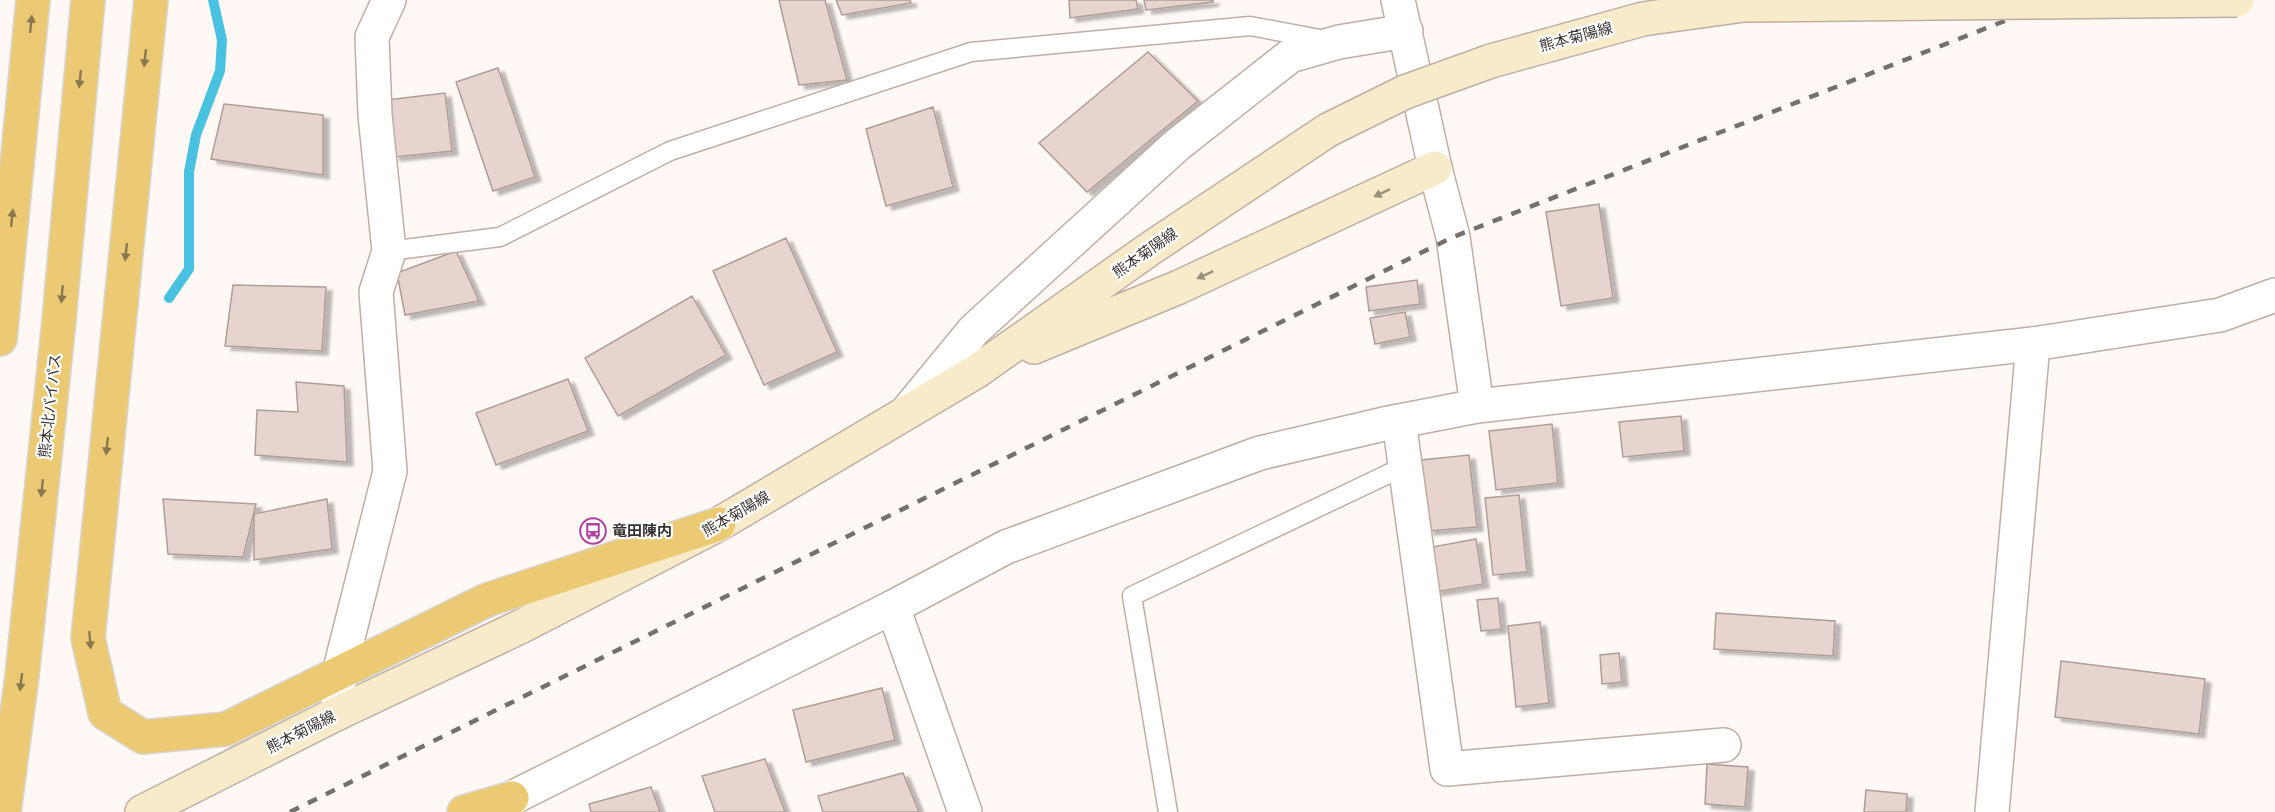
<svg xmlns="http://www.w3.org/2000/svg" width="2275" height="812" viewBox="0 0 2275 812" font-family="'PT Sans Narrow','Noto Sans JP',sans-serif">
<defs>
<filter id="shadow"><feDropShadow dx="6" dy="4" stdDeviation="1.5" flood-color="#0004"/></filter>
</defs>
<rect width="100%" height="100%" fill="#fff8f4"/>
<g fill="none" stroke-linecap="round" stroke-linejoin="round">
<path stroke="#49c1e0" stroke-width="10" d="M169,298l20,-29v-97l7,-37 24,-64 2,-31 -9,-40"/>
</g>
<path fill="#e8d4cf" stroke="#af9d97" stroke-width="1.5" filter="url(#shadow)" d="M779,0h46l22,80 -48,5z
M836,0h74l1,3 -69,12z
M1069,0h67l2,9 -68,9z
M1144,0h69v2l-67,8z
M1148,52l50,49 -111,91 -48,-49z
M498,68l37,109 -42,14 -37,-109z
M445,93l7,58 -58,6 -7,-57z
M224,104l99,11v60l-112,-16z
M933,107l20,80 -67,19 -20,-77z
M1599,204l14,94 -52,8 -15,-94z
M786,238l51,114 -73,33 -51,-114z
M456,251l23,50 -74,14 -8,-42z
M1417,280l3,24 -51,7 -3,-24z
M233,285l93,2 -4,64 -97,-5z
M692,296l34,59 -108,61 -33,-58z
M1405,312l5,25 -35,7 -5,-26z
M568,379l20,52 -92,34 -20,-52z
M296,382l48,4 3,76 -92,-7 2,-45 41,2z
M1681,416l3,35 -61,6 -4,-35z
M1552,424l6,59 -62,7 -7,-59z
M1469,455l8,72 -49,4 -7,-71z
M1519,495l8,77 -34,3 -8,-77z
M163,499l93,5 -13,53 -75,-3z
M327,499l5,50 -78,11v-46z
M1476,539l7,45 -48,8 -8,-44z
M1498,598l3,31 -20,2 -4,-31z
M1716,613l119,8 -2,35 -119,-7z
M1540,622l9,81 -33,4 -8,-81z
M1619,653l3,29 -20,2 -2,-29z
M2061,661l144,18 -6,55 -144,-17z
M882,688l13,52 -89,22 -13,-52z
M765,759l20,53h-70l-13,-36z
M1707,764l41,3 -3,40 -40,-3z
M903,773l16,39h-96l-5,-16z
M651,787l9,25h-69l-2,-8z
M1866,790l41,4 -1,18h-42z"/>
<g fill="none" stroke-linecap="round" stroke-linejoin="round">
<g stroke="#bfaea5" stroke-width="21">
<path id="service" d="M389,251l111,-14 170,-86 301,-99 279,-26 75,14
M1168,812l-36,-216 273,-130"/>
</g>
<g stroke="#bfaea5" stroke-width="36">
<path id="minor" d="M1398,0l37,168 18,69 24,169
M909,409l65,-79 203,-185 113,-89 49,-14 67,-11
M1399,421l48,348 277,-24
M893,607l72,205
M338,713l1,-40 51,-202 -14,-179 13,-41 -14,-136 -3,-78 17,-37
M1992,812l41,-468"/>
</g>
<g stroke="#bfaea5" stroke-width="36">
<path id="tertiary" d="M512,798l381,-191 113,-60 254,-94 124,-29 93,-18 556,-62 187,-29 55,-20"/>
</g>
<g stroke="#bfaea5" stroke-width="36">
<path id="secondary" d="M1034,347l145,-60 256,-119
M142,812l196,-99 182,-86 199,-103 258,-153 174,-123 177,-118"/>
</g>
<g stroke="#d7d6d5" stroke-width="36">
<path id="trunk" d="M151,0l-63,638 17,75 38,24 83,-8 261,-129 232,-76
M0,339l33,-339
M4,812l18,-136 37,-356 29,-320
M464,812l48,-14"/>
</g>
<use href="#service" stroke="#fff" stroke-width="18"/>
<use href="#minor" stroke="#fff" stroke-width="33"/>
<use href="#tertiary" stroke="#fff" stroke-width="33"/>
<use href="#secondary" stroke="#f8ebca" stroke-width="33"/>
<use href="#trunk" stroke="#ecca73" stroke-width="33"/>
<path stroke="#766f6b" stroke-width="4.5" stroke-dasharray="10 10" stroke-linecap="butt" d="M290,812l1163,-575 605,-237"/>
<g stroke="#bfaea5" stroke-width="36" stroke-linecap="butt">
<path id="secondary-bridge" d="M1328,130l77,-38 86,-31 152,-42 101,-14 493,-5"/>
</g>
<use href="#secondary-bridge" stroke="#f8ebca" stroke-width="33"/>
</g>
<defs><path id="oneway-solid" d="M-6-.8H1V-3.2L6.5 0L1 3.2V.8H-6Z" transform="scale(1.5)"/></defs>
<g fill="#8a774e">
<use href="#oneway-solid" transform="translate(31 24) rotate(-84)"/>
<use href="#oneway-solid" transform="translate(145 58) rotate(96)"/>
<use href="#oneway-solid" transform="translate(80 79) rotate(96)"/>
<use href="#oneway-solid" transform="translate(12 218) rotate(-84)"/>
<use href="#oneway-solid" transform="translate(126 252) rotate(96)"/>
<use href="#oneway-solid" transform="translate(62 294) rotate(95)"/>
<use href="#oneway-solid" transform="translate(107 446) rotate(96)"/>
<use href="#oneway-solid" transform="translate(42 488) rotate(96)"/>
<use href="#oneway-solid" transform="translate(90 640) rotate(85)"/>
<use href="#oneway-solid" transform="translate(21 682) rotate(97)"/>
</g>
<g fill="#988f7c">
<use href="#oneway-solid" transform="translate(1382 193) rotate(155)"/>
<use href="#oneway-solid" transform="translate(1205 275) rotate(155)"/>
</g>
<defs>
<g id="bus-ring" transform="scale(1.35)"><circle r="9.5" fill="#fff" stroke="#b1429f" stroke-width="1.5"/><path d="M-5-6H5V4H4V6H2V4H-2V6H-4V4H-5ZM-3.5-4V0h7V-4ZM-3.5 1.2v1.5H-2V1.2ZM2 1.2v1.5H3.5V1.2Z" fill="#b1429f"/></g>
</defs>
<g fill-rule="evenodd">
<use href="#bus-ring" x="593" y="531"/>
</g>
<g text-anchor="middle" stroke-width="4.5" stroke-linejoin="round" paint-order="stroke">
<g font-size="15" fill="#39332f" stroke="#fff">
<text transform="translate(1576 37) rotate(-15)" y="5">熊本菊陽線</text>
<text transform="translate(1145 253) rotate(-35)" y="5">熊本菊陽線</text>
<text transform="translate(50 406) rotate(-84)" y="5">熊本北バイパス</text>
<text transform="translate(736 514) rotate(-30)" y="5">熊本菊陽線</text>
<text transform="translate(301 732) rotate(-27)" y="5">熊本菊陽線</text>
</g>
<g font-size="15" font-weight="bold" fill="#39332f" stroke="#fff" text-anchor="start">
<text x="612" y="536">竜田陳内</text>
</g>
</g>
</svg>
